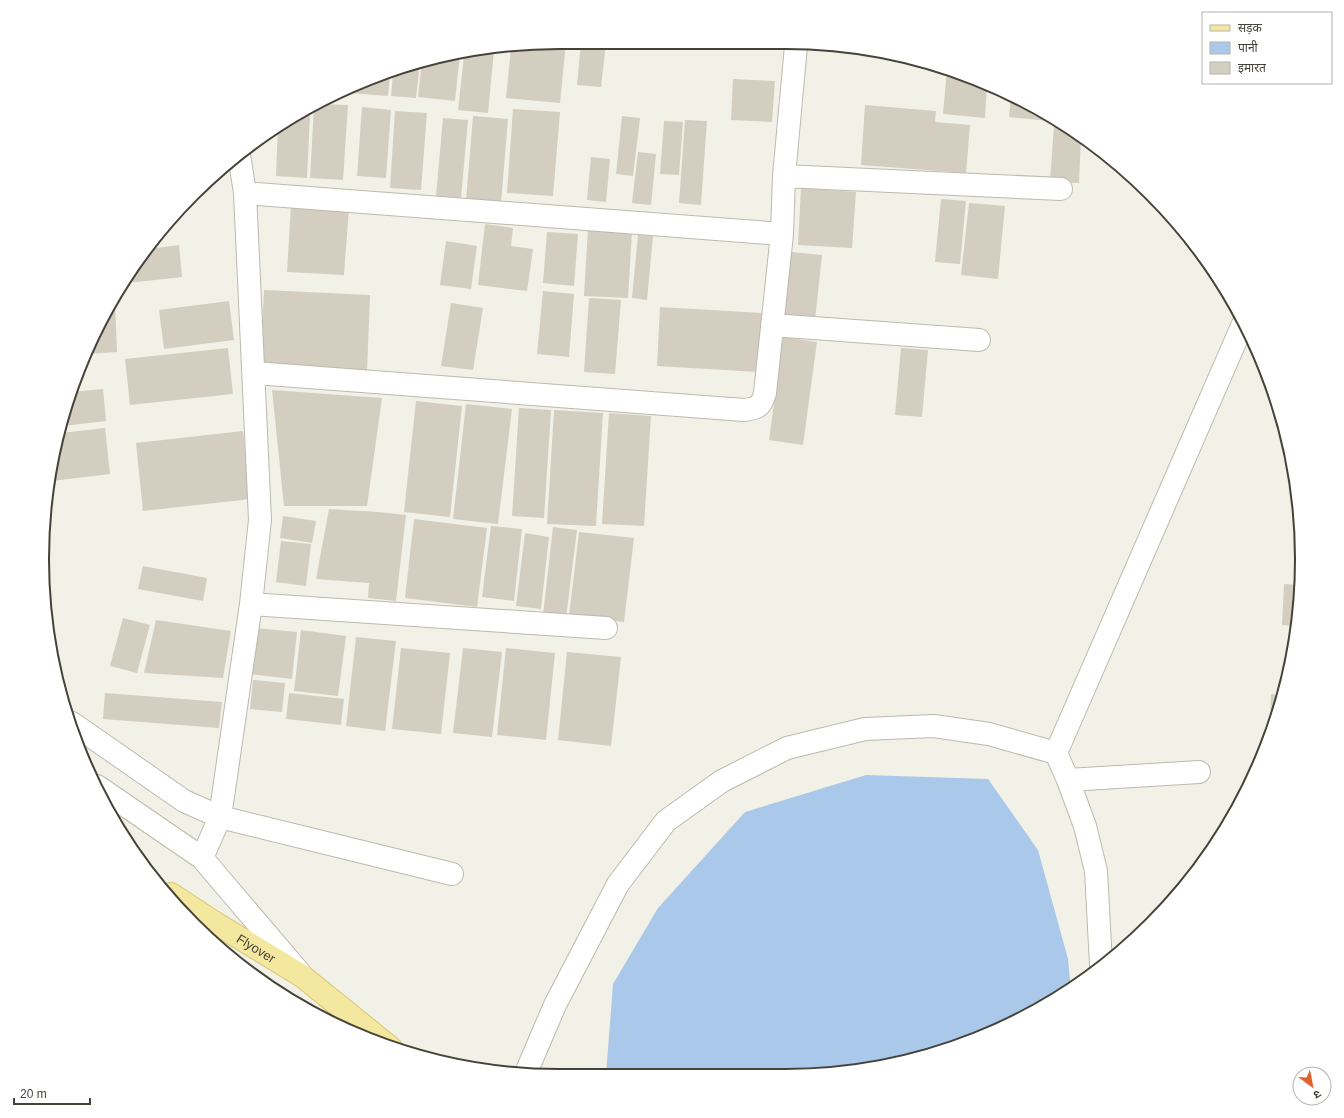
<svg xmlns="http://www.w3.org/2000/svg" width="1344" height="1118" viewBox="0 0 1344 1118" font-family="Arial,'Noto Sans Devanagari',sans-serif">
<rect width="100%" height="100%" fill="#f2f1e8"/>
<path fill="#aac8e9" d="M866,775l122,4 50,71 30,109 3,31 -88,47 -97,29 -101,10 -179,-1 7,-91 45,-76 87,-96z"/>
<path fill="#d3cebf" d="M559,42h7l-6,61 -54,-5 5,-50z
M581,42l25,1 -5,44 -24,-2z
M494,50l-6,63 -30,-3 6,-55z
M460,55l-5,46 -37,-4 4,-36z
M420,62l-4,36 -25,-2 2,-23z
M947,70l40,15 -2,33 -42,-4z
M390,74l-2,22 -39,-3v-2z
M733,79l42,2 -3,41 -41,-2z
M1011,94l40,24 -1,3 -41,-4z
M319,104l29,1 -5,75 -33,-2 4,-72z
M865,105l71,6 -1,11 35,3 -4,48 -105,-8z
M362,107l29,3 -5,68 -29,-2z
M513,109l47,3 -7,84 -46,-3z
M395,111l32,2 -6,77 -31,-2z
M297,114l13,1 -3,63 -31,-2 2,-49z
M473,116l35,3 -7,84 -35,-3z
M622,116l18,2 -7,58 -17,-2z
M443,118l25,2 -7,78 -25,-2z
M685,120l22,1 -6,84 -22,-2z
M664,121l19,1 -4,53 -19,-1z
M1054,124h6l21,13 -2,46 -29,-1z
M638,152l18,2 -5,51 -19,-2z
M591,157l19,2 -4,43 -19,-2z
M801,188l55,4 -4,56 -54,-3z
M941,199l25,2 -6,63 -25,-2z
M969,203l36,3 -7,73 -37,-4z
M291,205l58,3 -5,67 -57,-3z
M485,224l28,4 -2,18 22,3 -6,42 -49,-6z
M588,228l44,3 -4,67 -44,-2z
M547,232l31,2 -4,52 -31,-3z
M638,235l15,1 -6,64 -15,-2z
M446,241l31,5 -6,43 -31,-4z
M179,245l3,32 -54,6 -1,-7 2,-4 20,-23z
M791,252l31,3 -7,65 -31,-3z
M264,290l106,5 -3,78 -107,-5z
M543,291l31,3 -5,63 -32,-3z
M589,298l32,2 -6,74 -31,-2z
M115,301l2,51 -29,2z
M229,301l5,39 -70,9 -5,-39z
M451,303l32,5 -10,62 -32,-4z
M660,307l102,6 -4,59 -101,-6z
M783,337l34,5 -14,103 -34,-5z
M228,348l5,46 -103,11 -5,-46z
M901,348l27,2 -6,67 -27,-2z
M103,389l3,32 -43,5 7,-34z
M272,390l110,8 -15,108h-83z
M416,401l46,5 -12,111 -46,-5z
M466,404l46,5 -14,115 -45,-5z
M519,408l32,2 -7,108 -32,-2z
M554,410l49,3 -7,113 -49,-2z
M609,413l42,3 -7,110 -42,-2z
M105,428l5,46 -58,7 9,-48z
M243,431l8,68 -108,12 -7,-68z
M329,509l49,3 28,3 -10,86 -28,-3 1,-15 -53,-4z
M283,516l33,5 -4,22 -32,-5z
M414,519l73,9 -10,79 -72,-9z
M491,526l31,3 -8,72 -32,-4z
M553,527l24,3 -11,88 -23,-3z
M579,532l55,6 -10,84 -55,-6z
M525,533l24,4 -8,72 -25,-3z
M281,541l30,3 -5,42 -30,-4z
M143,566l64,12 -4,23 -65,-12z
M1284,584l15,1 -4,41 -13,-1z
M123,618l27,7 -13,48 -27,-7z
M156,620l75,11 -8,47 -79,-5z
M255,628l42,4 -5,47 -42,-5z
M301,630l45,6 -8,60 -44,-5z
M356,637l40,4 -11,90 -39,-5z
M401,648l49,5 -9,81 -49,-5z
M463,648l39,4 -10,85 -39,-4z
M506,648l49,5 -9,87 -49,-5z
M567,652l54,5 -10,89 -53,-6z
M253,680l32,3 -3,29 -32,-3z
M105,693l117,9 -3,26 -116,-9z
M289,693l55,6 -3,26 -55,-6z
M1271,694l10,1 -10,33h-1z"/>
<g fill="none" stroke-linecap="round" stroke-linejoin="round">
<g stroke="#bdb9ac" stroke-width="24">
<path id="minor" d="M784,176l277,13
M245,193l537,41
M772,325l207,15
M254,373l490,37c14,-2 17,-3 21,-17l17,-159 2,-58 12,-130
M251,604l355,24
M72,723l112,78 36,16 232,57
M1056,753l12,27 17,46 11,45 5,94
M1068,780l131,-8
M97,786l105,72 97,114
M202,858l18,-41 31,-213 9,-84 -15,-327 -6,-38
M525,1075l30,-70 63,-121 48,-63 56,-40 65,-33 78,-19 69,-3 55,8 67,19 187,-429"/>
</g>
<g stroke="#d8c670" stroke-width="24">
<g id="major">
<path id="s1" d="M171,894l41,27 90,55 89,72"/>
</g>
</g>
<use href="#minor" stroke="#fff" stroke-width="22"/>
<use href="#major" stroke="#f4e79f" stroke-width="22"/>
</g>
<g text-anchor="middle" stroke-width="4" stroke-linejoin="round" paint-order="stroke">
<g font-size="13" fill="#454238" stroke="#fff">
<text dy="5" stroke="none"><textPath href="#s1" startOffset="101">Flyover</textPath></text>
</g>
</g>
<path d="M0 0H1344V1118H0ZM559 49H785A510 510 0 0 1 1295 559V559A510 510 0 0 1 785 1069H559A510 510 0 0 1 49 559V559A510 510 0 0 1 559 49Z" fill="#fff" fill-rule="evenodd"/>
<path fill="none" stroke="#454238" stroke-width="2" d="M559 49H785A510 510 0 0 1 1295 559V559A510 510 0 0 1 785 1069H559A510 510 0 0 1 49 559V559A510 510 0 0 1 559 49Z"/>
<rect x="1202" y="12" width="130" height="72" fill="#ffffff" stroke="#b5b3af"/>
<rect x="1210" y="25" width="20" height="6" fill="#f4e79f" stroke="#b5b3af"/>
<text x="1238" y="32" font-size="12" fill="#454238">सड़क</text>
<rect x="1210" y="42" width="20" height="12" fill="#aac8e9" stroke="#b5b3af"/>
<text x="1238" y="52" font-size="12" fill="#454238">पानी</text>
<rect x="1210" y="62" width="20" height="12" fill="#d3cebf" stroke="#b5b3af"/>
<text x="1238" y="72" font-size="12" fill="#454238">इमारत</text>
<g transform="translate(1312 1086) rotate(148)"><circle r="19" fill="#ffffff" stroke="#b5b3af"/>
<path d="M0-3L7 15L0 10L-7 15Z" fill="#e55f2d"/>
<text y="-6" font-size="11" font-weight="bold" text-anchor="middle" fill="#454238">उ</text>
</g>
<path d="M14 1098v6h76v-6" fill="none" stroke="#454238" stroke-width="2"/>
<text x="20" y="1098" font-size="12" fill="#454238" stroke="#ffffff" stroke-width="3" paint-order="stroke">20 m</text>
</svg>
